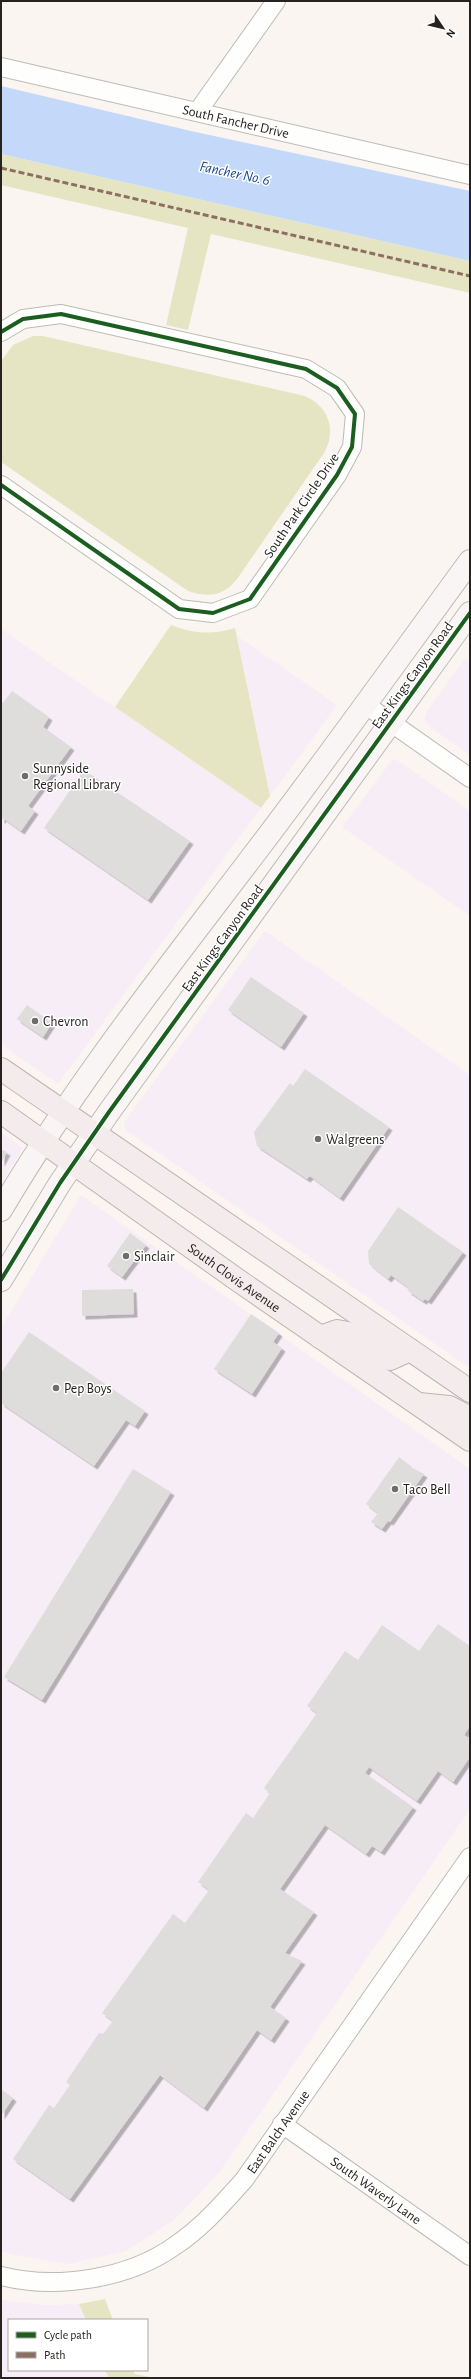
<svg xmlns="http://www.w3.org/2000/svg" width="471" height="2379" viewBox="0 0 471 2379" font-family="'Alegreya Sans',sans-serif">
<defs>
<filter id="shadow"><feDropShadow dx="3.5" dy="3.5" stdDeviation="0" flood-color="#0004"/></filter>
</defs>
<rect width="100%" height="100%" fill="#faf5f1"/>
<path fill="#f7edf6" d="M1,629l260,179 -203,276 -57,-39z
M237,636l100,69 -67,91z
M465,659l4,2 1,-2v96l-40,-28 -5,-8 2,-8z
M392,760h5l73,51v105l-128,-89z
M265,931l205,144v293l-343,-237 -3,-5 1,-5z
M1,1133l22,15 -22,36z
M81,1195l389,274v340l-252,365 -44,46 -48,31 -58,13 -57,-10 -10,-3v-923z
M1,2300l44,5 34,-1 7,16h-77v50h96l4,8h-108z"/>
<path fill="#e5e5c4" d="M1,154l469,107v32l-259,-59 -23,96 -22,-5 22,-97 -187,-43z
M33,336h10l262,60c24,11 32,34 19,57l-87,126c-13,17 -29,19 -49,12l-187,-129v-101l12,-16z
M171,625c23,9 41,10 64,3l35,168 -9,12 -146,-101z
M105,2299l8,21h-27l-7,-16z
M105,2370h28l2,4 20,4h-46z"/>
<path fill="#c4d9fa" d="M1,86l190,45 279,60v70l-469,-107z"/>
<path fill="#dfdcdc" filter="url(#shadow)" d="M12,691l37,26 -6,10 28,20 -43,59 7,5 -14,20 -18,-13 -2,3v-120l2,2z
M84,770l106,71 -42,59 -104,-72z
M251,977l53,36 -23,34 -53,-37z
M27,1005l25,18 -9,14 -26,-18z
M305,1069l84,58 -49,71 -30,-22 -3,3 -50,-33 -3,-14 36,-49 3,3z
M1,1149l6,3 -6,11z
M398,1207l65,45 -35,49 -3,-2 -2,2 -15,-10 1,-3 -18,-13 -3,4 -19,-15 -1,-13z
M130,1233l16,12 -24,32 -15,-11z
M133,1289l1,25 -52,2v-26z
M251,1314l28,19 -6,9 9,6 -30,46 -38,-25z
M29,1332l116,79 -10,15 -9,-6 -32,46 -93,-63v-30z
M399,1457l9,7 -1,1 17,9 -34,48 -2,-1 -6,8 -11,-7 7,-9 -12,-9z
M133,1469l38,23 -129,208 -38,-23z
M438,1624l32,22v80l-6,9 6,4v18l-17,25 -15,-11 -21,30 -48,-34 -4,6 48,34 -32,45 -9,-6 -6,8 -41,-29 -45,64 34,23 -29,41 17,8 -32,46 16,11 -15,22 -14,-10 -53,78 -44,-33 -90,124 -57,-40 36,-54 5,3 16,-23 -4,-3 33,-49 4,1 10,-13 -11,-8 71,-99 12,9 24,-33 -11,-8 48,-69 7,5 17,-25 -6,-5 53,-75 -10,-7 38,-55 13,9 24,-35 37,26z
M1,2089l12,9 -12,18z"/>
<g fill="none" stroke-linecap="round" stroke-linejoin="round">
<g stroke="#bebab6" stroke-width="20">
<g id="street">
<path id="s1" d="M1,67l469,108"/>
<path d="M198,111l78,-110"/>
<path d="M1,332l22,-13 38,-5 245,55 31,19 18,26 -3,33 -15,28 -87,124 -37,14 -34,-4 -178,-124"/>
<path d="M366,705l104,73"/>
<path id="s2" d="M282,2124l188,132"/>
<path id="s3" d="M1,2276c56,14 128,3 175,-31 27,-18 47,-42 68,-65l226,-323"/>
</g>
</g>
<g stroke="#bebab6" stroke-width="24">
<path id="secondary" d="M1,1210c74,-126 166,-241 254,-357 74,-97 144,-195 215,-292
M1,1280l59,-97 49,-71 361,-499"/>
</g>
<g stroke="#c1b2b1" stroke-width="24">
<g id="primary">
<path d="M1,1069l469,322"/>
<path id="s4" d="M1,1112l238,169 231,159"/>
<path d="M320,1337l17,-6 11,2 42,26 20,-9"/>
<path d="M419,1404l30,3 21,11"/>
</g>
</g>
<use href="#street" stroke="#fefefd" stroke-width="18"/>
<use href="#secondary" stroke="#f9f5f4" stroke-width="22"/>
<use href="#primary" stroke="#f4ecec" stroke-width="22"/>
<path stroke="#8d6e63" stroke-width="3" stroke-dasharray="6 3" stroke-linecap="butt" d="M1,168l469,108"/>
<g stroke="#fff" stroke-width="6">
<path id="cycleway" d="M1,332l22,-13 38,-5 245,55 31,19 18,26 -3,33 -15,28 -87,124 -37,14 -34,-4 -178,-124
M1,1280l59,-97 49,-71 361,-499"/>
</g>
<use href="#cycleway" stroke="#1b5e20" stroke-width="4"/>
</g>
<g fill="#706c68" stroke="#fff" stroke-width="1.5">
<circle cx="25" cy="776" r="4"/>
<circle cx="35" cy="1021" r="4"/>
<circle cx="318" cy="1139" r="4"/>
<circle cx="126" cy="1256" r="4"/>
<circle cx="56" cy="1388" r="4"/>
<circle cx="395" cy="1489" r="4"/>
</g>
<g text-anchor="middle" stroke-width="3" stroke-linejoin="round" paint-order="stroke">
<g font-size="14" fill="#26221f" stroke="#fff">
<text dy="5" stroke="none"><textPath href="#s1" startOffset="241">South Fancher Drive</textPath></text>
<text transform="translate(301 505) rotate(-56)" y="5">South Park Circle Drive</text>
<text transform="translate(412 675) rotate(-54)" y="5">East Kings Canyon Road</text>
<text transform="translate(222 938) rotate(-54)" y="5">East Kings Canyon Road</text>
<text dy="5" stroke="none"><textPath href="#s4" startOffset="286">South Clovis Avenue</textPath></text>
<text dy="5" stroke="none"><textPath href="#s3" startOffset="336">East Balch Avenue</textPath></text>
<text dy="5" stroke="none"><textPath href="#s2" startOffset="115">South Waverly Lane</textPath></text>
</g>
<g font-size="14" fill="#26221f" stroke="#fff" text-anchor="start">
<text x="33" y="773">Sunnyside<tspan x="33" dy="16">Regional Library</tspan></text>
<text x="43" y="1026">Chevron</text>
<text x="326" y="1144">Walgreens</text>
<text x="134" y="1261">Sinclair</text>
<text x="64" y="1393">Pep Boys</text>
<text x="403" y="1494">Taco Bell</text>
</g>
<g font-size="15" font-style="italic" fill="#1b488f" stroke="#fff">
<text transform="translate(235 173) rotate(12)" y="5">Fancher No. 6</text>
</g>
</g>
<rect width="471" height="2379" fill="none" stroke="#26221f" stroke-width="4"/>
<rect x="8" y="2319" width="140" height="52" fill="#ffffff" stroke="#a8a7a5"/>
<rect x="16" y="2332" width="20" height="6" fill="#1b5e20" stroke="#a8a7a5"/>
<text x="44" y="2339" font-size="12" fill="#26221f">Cycle path</text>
<rect x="16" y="2352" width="20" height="6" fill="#8d6e63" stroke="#a8a7a5"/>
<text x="44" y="2359" font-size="12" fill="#26221f">Path</text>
<g transform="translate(443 28) rotate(125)" stroke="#ffffff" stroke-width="3" paint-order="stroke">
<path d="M0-3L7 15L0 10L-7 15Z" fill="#26221f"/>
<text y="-6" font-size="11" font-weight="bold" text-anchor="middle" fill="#26221f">N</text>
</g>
</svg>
